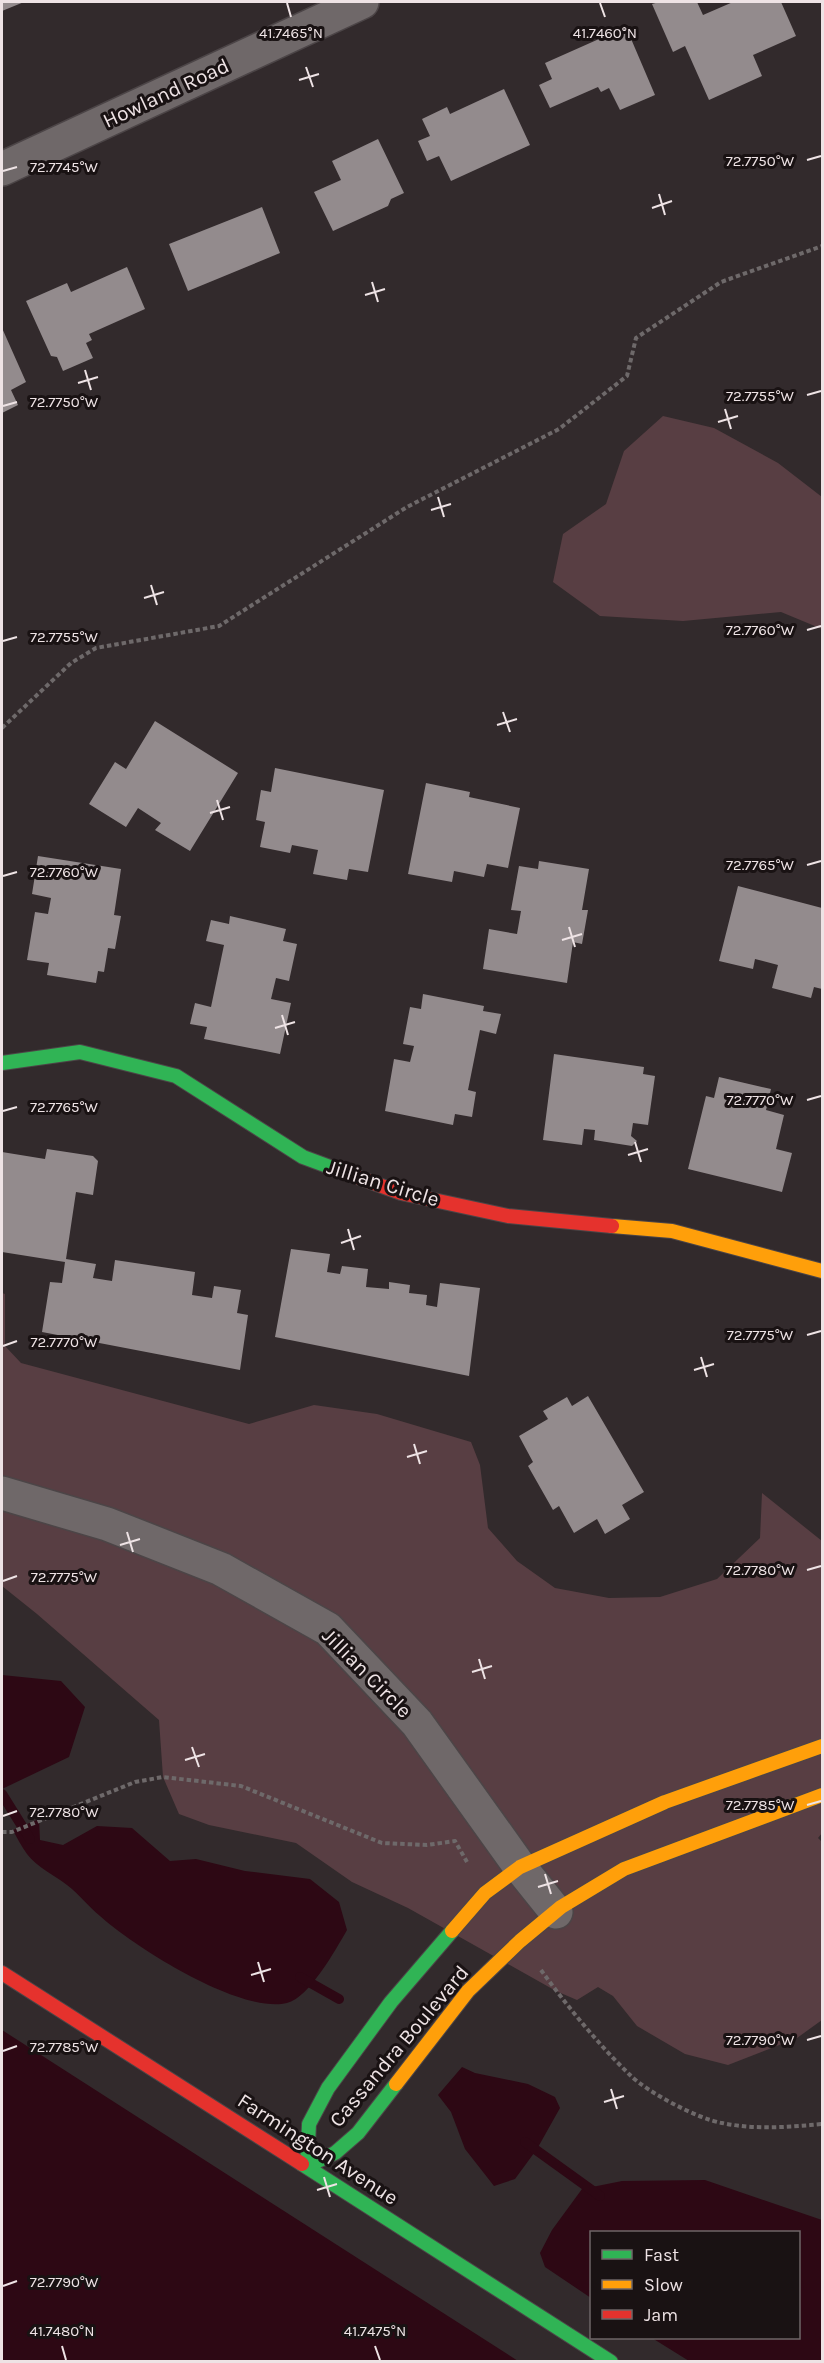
<svg xmlns="http://www.w3.org/2000/svg" width="824" height="2363" viewBox="0 0 824 2363" font-family="Karla,sans-serif">
<rect width="100%" height="100%" fill="#322a2c"/>
<path fill="#583e43" d="M663,416l51,12 64,35 44,34v132l-41,-17 -98,9 -83,-5 -47,-34 10,-48 43,-30 18,-53z
M2,1293l3,1v52l16,17 228,61 65,-19 63,9 94,28 9,23 8,63 29,33 38,27 54,10 51,-1 57,-18 43,-41 2,-45 60,48v292l-4,5 4,4v178l-25,18 -69,27 -43,-11 -48,-28 -24,-30 -15,-9 -21,13 -21,-9 -148,-83 -56,-26 -56,-39 -87,-18 -30,-11 -16,-37 -4,-57 -122,-106 -35,-28z"/>
<path fill="#2d0814" d="M2,1675l59,6 24,26 -16,50 -67,32z
M39,1819l1,21 23,5 34,-19 35,2 38,33 26,-2 49,12 65,8 29,23 8,28c-11,19 -38,68 -60,73 -47,11 -151,-55 -187,-87 -12,-10 -21,-22 -33,-31 -13,-10 -30,-18 -40,-31 -5,-7 -10,-16 -14,-24z
M2,2030l516,331h-516z
M462,2067l13,6 53,11 27,13 5,11 -23,41 -22,30 -21,7 -29,-37 -14,-37 -13,-17z
M705,2180l117,40v141h-133l-37,-23h146v-106h-206l-1,66 -46,-31 -5,-14 12,-23 30,-41 40,-8z"/>
<g fill="none" stroke-linecap="round" stroke-linejoin="round">
<path stroke="#2d0814" stroke-width="10" d="M2,1794l28,45
M300,1977l39,22
M525,2142l75,54"/>
</g>
<path fill="#938b8d" d="M2,2h22l-22,9z
M659,2h38l6,13 30,-13h48l15,34 -43,19 9,21 -53,24 -24,-54 -12,6 -21,-48z
M626,27l29,68 -35,15 -11,-22 -8,4 -3,-5 -48,21 -11,-23 13,-6 -7,-16z
M504,89l26,56 -79,36 -12,-25 -12,5 -9,-20 12,-5 -8,-17 25,-12 3,7z
M378,139l26,54 -13,6 -3,7 -55,25 -19,-39 27,-12 -9,-19z
M262,207l18,46 -92,38 -19,-47z
M127,267l18,42 -56,25 3,6 -6,3 7,15 -30,13 -6,-14 -6,-1 -25,-55 41,-18 4,9z
M2,328l24,54 -15,8 7,15 -16,8z
M155,721l83,52 -48,78 -35,-21 6,-7 -23,-15 -12,19 -37,-23 26,-42 11,7z
M275,768l109,22 -16,82 -19,-3 -2,11 -34,-6 5,-24 -26,-5 -2,8 -30,-6 5,-25 -9,-2 5,-30 10,2z
M426,783l44,9 -1,5 51,11 -12,60 -21,-4 -3,13 -30,-6 -2,11 -44,-8z
M38,856l83,13 -7,46 7,1 -6,33 -7,-1 -4,24 -6,-1 -2,12 -49,-8 2,-12 -22,-3 8,-48 13,2 3,-16 -19,-4z
M539,861l50,8 -7,41h6l-6,34 -9,-2 -6,41 -84,-14 6,-40 28,5 4,-23 -10,-1 8,-44 19,3z
M738,886l84,22v81l-8,-2 -3,11 -39,-10 6,-23 -23,-6 -2,10 -34,-8z
M230,916l56,13 -3,12 14,3 -8,37 -13,-3 -5,21 20,4 -11,51 -76,-15 3,-12 -17,-3 5,-21 16,4 13,-62 -18,-4 5,-21 18,4z
M423,994l61,12 -1,5 18,3 -5,20 -16,-4 -12,60 8,2 -4,25 -17,-3 -2,11 -68,-14 9,-52 16,3 4,-16 -11,-2 7,-37 11,2z
M554,1054l90,13 -1,7 12,2 -7,49 -15,-2 -2,13 6,5 -5,5 -38,-6 1,-10 -11,-1 -2,16 -39,-5z
M719,1077l52,12 -5,21 18,5 -8,34 16,4 -10,39 -94,-23 18,-73 8,2z
M47,1149l46,7 5,5 -5,34 -17,-3 -10,67 30,5 -3,14 19,3 3,-21 80,12 -3,23 20,3 2,-12 27,4 -4,23 11,2 -8,55 -198,-38 8,-50 12,1 3,-21 -63,-10v-100l43,7z
M291,1249l39,5 -3,18 13,2 2,-8 26,3 -2,18 23,2v-7l21,3 -1,8 18,2 -1,10 11,2 3,-24 40,5 -11,88 -194,-39z
M588,1396l56,96 -22,13 8,14 -25,15 -8,-15 -23,14 -15,-27 -6,4 -25,-44 5,-4 -14,-26 29,-17 -5,-8 24,-14 5,9z"/>
<g fill="none" stroke-linecap="round" stroke-linejoin="round">
<g stroke="#4c4547" stroke-width="36">
<path id="street" d="M2,169l360,-167
M2,1493l105,31 114,45 107,60 89,94 103,144 36,45"/>
</g>
<g stroke="#4c4547" stroke-width="16">
<path id="fast" d="M2,1063l78,-11 96,24 127,81 54,20
M396,2084l-38,49 -23,20 -28,13 2,-42 19,-36 63,-86 61,-71
M302,2164l309,198"/>
</g>
<g stroke="#4c4547" stroke-width="16">
<path id="slow" d="M612,1226l60,5 150,40
M452,1931l33,-38 35,-26 145,-65 157,-56
M396,2084l72,-93 52,-50 41,-34 63,-38 198,-74"/>
</g>
<g stroke="#4c4547" stroke-width="16">
<path id="jam" d="M357,1177l44,16 107,23 104,10
M2,1973l300,191"/>
</g>
<path stroke="#6e696a" stroke-width="4" stroke-dasharray="4.5 3" stroke-linecap="butt" d="M2,728l69,-65 25,-15 123,-22 188,-119 152,-78 68,-53 9,-38 85,-56 101,-36
M2,1832h10l123,-50 28,-5 78,9 141,57 45,2 28,-4 12,21
M541,1970c26,36 57,74 89,105 17,17 68,44 92,48 34,7 67,4 100,1"/>
<use href="#street" stroke="#6f6869" stroke-width="33"/>
<use href="#fast" stroke="#30b455" stroke-width="14"/>
<use href="#slow" stroke="#ff9f0a" stroke-width="14"/>
<use href="#jam" stroke="#e5322d" stroke-width="14"/>
</g>
<path fill="none" stroke="#eee3e5" stroke-width="2" d="M287,3l4,14M600,3l5,14M306,67l7,20M299,80l20,-6M807,160l14,-4M3,171l14,-4M659,194l6,21M652,208l20,-7M372,282l6,20M365,295l20,-6M85,370l6,20M78,383l20,-6M807,395l14,-4M3,406l14,-4M725,409l6,20M718,422l20,-6M438,497l6,20M431,510l20,-6M151,585l6,20M144,598l20,-6M807,630l14,-4M3,641l14,-4M503,712l7,20M497,725l20,-6M217,800l6,20M210,813l20,-6M807,865l14,-4M3,876l14,-4M569,927l6,20M562,940l20,-6M282,1015l6,20M275,1028l20,-6M807,1100l14,-4M3,1111l14,-4M635,1142l6,20M628,1155l20,-6M348,1229l6,21M341,1243l20,-7M807,1335l14,-4M3,1346l14,-5M701,1357l6,20M694,1370l20,-6M414,1444l6,20M407,1457l20,-6M127,1532l6,20M120,1545l20,-6M807,1570l14,-4M3,1581l14,-5M479,1659l6,20M472,1672l20,-6M192,1747l7,20M185,1760l20,-6M807,1805l14,-4M3,1816l14,-5M545,1874l6,20M538,1887l20,-6M258,1962l6,20M251,1975l20,-6M807,2040l14,-4M3,2051l14,-5M611,2089l6,20M604,2102l20,-6M324,2177l6,20M317,2190l20,-6M3,2286l14,-5M62,2346l4,14M375,2346l5,14"/>
<g text-anchor="middle" stroke-width="6" stroke-linejoin="round" paint-order="stroke">
<g font-size="21" fill="#eee3e5" stroke="#191213">
<text transform="translate(166 93) rotate(-25)" y="7">Howland Road</text>
<text transform="translate(383 1183) rotate(17)" y="7">Jillian Circle</text>
<text transform="translate(367 1673) rotate(45)" y="7">Jillian Circle</text>
<text transform="translate(399 2046) rotate(-50)" y="7">Cassandra Boulevard</text>
<text transform="translate(318 2149) rotate(33)" y="7">Farmington Avenue</text>
</g>
</g>
<g font-size="15" text-anchor="middle" fill="#eee3e5" stroke="#191213" stroke-width="6" stroke-linejoin="round" paint-order="stroke">
<text x="291" y="38">41.7465°N</text>
<text x="605" y="38">41.7460°N</text>
<text x="760" y="166">72.7750°W</text>
<text x="64" y="172">72.7745°W</text>
<text x="760" y="401">72.7755°W</text>
<text x="64" y="407">72.7750°W</text>
<text x="760" y="635">72.7760°W</text>
<text x="64" y="642">72.7755°W</text>
<text x="760" y="870">72.7765°W</text>
<text x="64" y="877">72.7760°W</text>
<text x="760" y="1105">72.7770°W</text>
<text x="64" y="1112">72.7765°W</text>
<text x="760" y="1340">72.7775°W</text>
<text x="64" y="1347">72.7770°W</text>
<text x="760" y="1575">72.7780°W</text>
<text x="64" y="1582">72.7775°W</text>
<text x="760" y="1810">72.7785°W</text>
<text x="64" y="1817">72.7780°W</text>
<text x="760" y="2045">72.7790°W</text>
<text x="64" y="2052">72.7785°W</text>
<text x="64" y="2287">72.7790°W</text>
<text x="62" y="2336">41.7480°N</text>
<text x="375" y="2336">41.7475°N</text>
</g>
<rect width="824" height="2363" fill="none" stroke="#eee3e5" stroke-width="6"/>
<rect x="590" y="2231" width="210" height="108" fill="#191213" stroke="#6e6667" stroke-width="1.5"/>
<rect x="602" y="2250" width="30" height="9" fill="#30b455" stroke="#6e6667" stroke-width="1.5"/>
<text x="644" y="2261" font-size="18" fill="#eee3e5">Fast</text>
<rect x="602" y="2280" width="30" height="9" fill="#ff9f0a" stroke="#6e6667" stroke-width="1.5"/>
<text x="644" y="2291" font-size="18" fill="#eee3e5">Slow</text>
<rect x="602" y="2310" width="30" height="9" fill="#e5322d" stroke="#6e6667" stroke-width="1.5"/>
<text x="644" y="2321" font-size="18" fill="#eee3e5">Jam</text>
</svg>
